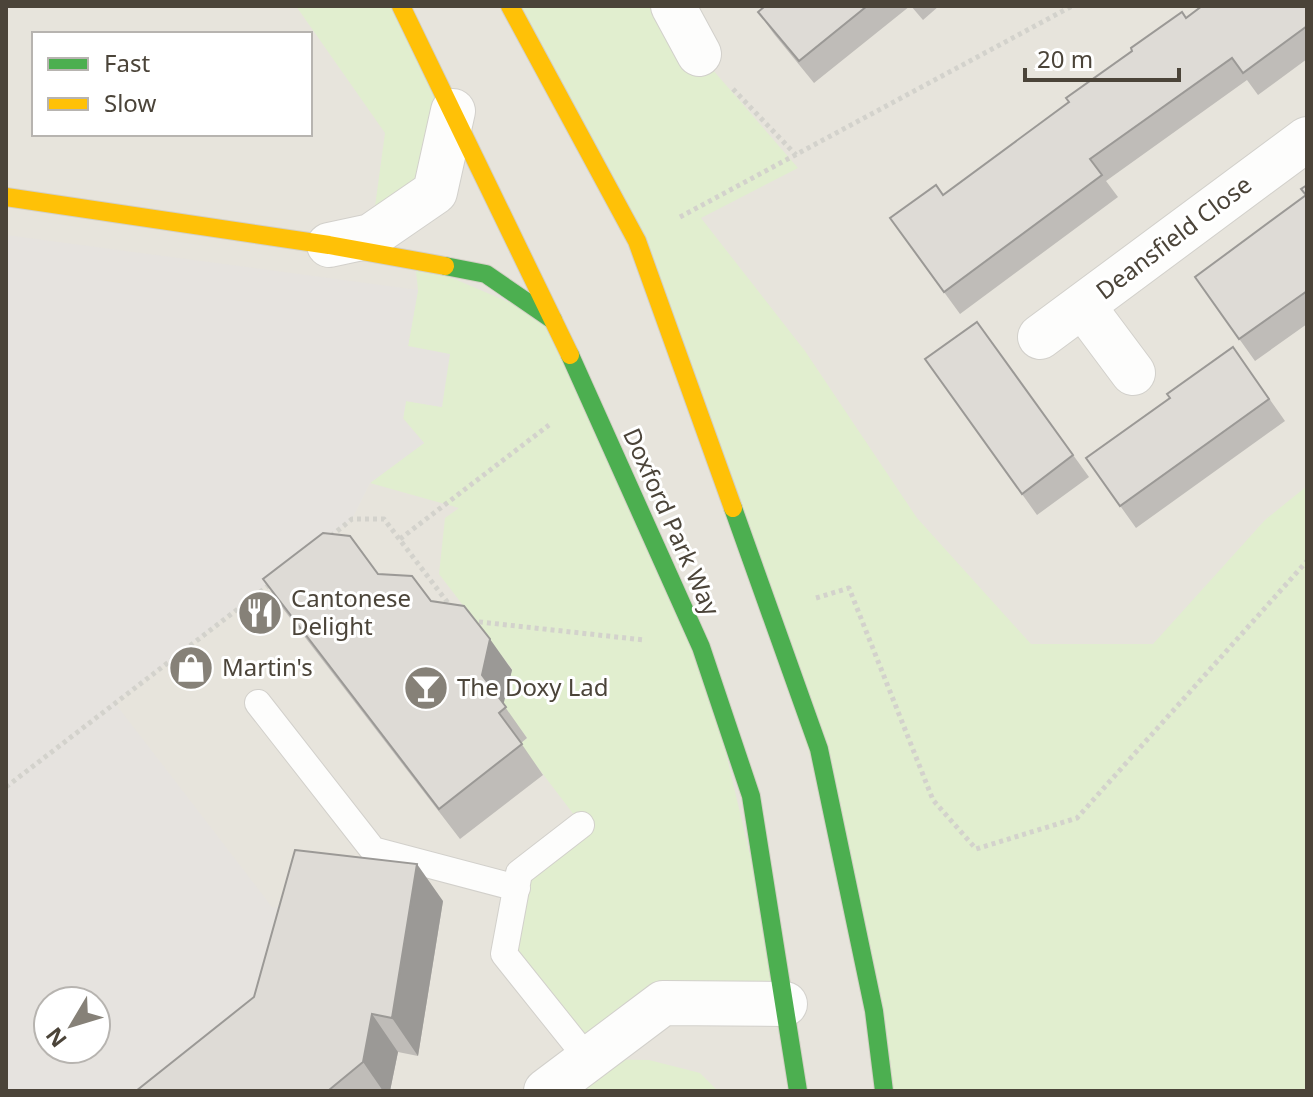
<svg xmlns="http://www.w3.org/2000/svg" width="1313" height="1097" viewBox="0 0 1313 1097" font-family="'Noto Sans',sans-serif">
<rect width="100%" height="100%" fill="#f4f2ee"/>
<path fill="#e7e4dc" fill-rule="evenodd" d="M6,6h1301v1085h-1301zM34,34h276v100h-276zM48,1001h48v48h-48z"/>
<path fill="#e1eecf" d="M296,6h105l52,105 -18,81 -64,44 14,-103z
M510,6h163l26,48 99,114 -97,50 104,133 112,167 114,126h122l112,-124 42,-34v605h-423l-46,-252 -201,-598z
M415,262l140,60 146,325 84,357 -122,-1 -74,56 60,1 51,13 18,18h-172l41,-32 -83,-105 15,-81 62,-49 -61,-80 7,-6 -24,-32 9,-37 -73,-95 6,-56 14,-10 -89,-25 54,-40 -21,-25 3,-17 36,6 -34,-61 10,-56z"/>
<path fill="#e6e3df" fill-rule="evenodd" d="M6,235l412,55 -10,56 42,8 -8,53 -36,-6 -3,18 21,24 -54,40 -18,36 -237,184 157,204 42,5 -105,179h-201l-2,-2zM48,1001h48v48h-48z"/>
<g fill="none" stroke-linecap="round" stroke-linejoin="round">
<g stroke="#d2d0cb" stroke-width="28">
<path id="lane" d="M258,703l115,147 144,38
M581,825l-62,48 -15,81 84,105"/>
</g>
<g stroke="#d2d0cb" stroke-width="46">
<path id="street" d="M673,6l26,48
M329,245l42,-9 64,-44 18,-81
M1083,306l50,67
M1040,337l267,-198
M546,1091l117,-88 122,1"/>
</g>
<g stroke="#d3cfc5" stroke-width="20">
<path id="fast" d="M445,266l41,8 67,46
M570,355l131,292 50,149 47,295
M733,508l86,241 55,262 10,80"/>
</g>
<g stroke="#d3cfc5" stroke-width="20">
<path id="slow" d="M401,6l169,349
M510,6l127,235 96,267
M6,197l323,48 116,21"/>
</g>
<path stroke="#d3d2cc" stroke-width="5" stroke-dasharray="4 4" stroke-linecap="butt" d="M733,89l63,66
M680,217l392,-211
M331,536l21,-17h32l67,88
M400,539l149,-114
M816,598l33,-10 84,212 43,49 101,-31 230,-257
M471,621l173,19
M6,787l267,-205"/>
<use href="#lane" stroke="#fdfdfc" stroke-width="26"/>
<use href="#street" stroke="#fdfdfc" stroke-width="44"/>
<use href="#fast" stroke="#4caf50" stroke-width="18"/>
<use href="#slow" stroke="#ffc107" stroke-width="18"/>
</g>
<path fill="#bfbcb8" d="M765,6h145l-96,77 -40,-49 -16,-22z
M911,6h28l-16,14z
M1307,6v53l-49,36 -11,-15 -141,101 12,16 -158,117 -54,-74 37,-45 243,-177z
M1307,185v139l-52,37 -60,-84 111,-82z
M977,322l112,155 -52,38 -112,-156z
M1233,347l52,74 -149,107 -50,-70 84,-60z
M263,579l168,22 81,69 -9,34 24,34 -6,5 22,32 -83,64 -176,-229z
M443,901l-25,155 -20,-4 -8,39h-254z"/>
<path fill="#9b9996" d="M490,639l22,31 -9,36 -21,-31z
M417,864l26,37 -25,155 -26,-38z
M372,1014l26,38 -8,39h-7l-20,-29z"/>
<path fill="#dedbd6" stroke="#9b9996" stroke-width="2" d="M765,6h102l-68,55 -41,-49z
M1202,6h105v20l-64,47 -11,-15 -142,101 12,16 -158,117 -54,-74 46,-33 7,10 126,-93 -3,-4 66,-47 -1,-3 51,-36 4,6z
M1307,185v106l-68,48 -44,-62 111,-82 -5,-6z
M977,322l96,133 -51,39 -97,-135z
M1233,347l36,52 -149,107 -34,-48 84,-60 -3,-4z
M323,533l27,3 28,38 34,2 19,25 33,5 26,33 -8,36 24,32 -7,6 23,31 -83,65 -176,-230z
M295,850l122,14 -25,154 -20,-4 -9,48 -34,28 1,1h-194l118,-94z"/>
<defs>
<g id="restaurant-disc" transform="scale(2.3)"><circle r="9.5" fill="#868178" stroke="#fff"/><path d="M-5-6h1v4h1v-4h1v4h1v-4h1v5L-1.5 .5V6h-2V.5L-5-1ZM5-6V6H3V1.5H1.5Q1.5-4 5-6Z" fill="#fff"/></g>
<g id="shop-disc" transform="scale(2.3)"><circle r="9.5" fill="#868178" stroke="#fff"/><path d="M-5-2.5h2.3a2.7 3.5 0 0 1 5.4 0H5L5.5 6h-11ZM-1.5-2.5h3a1.5 2.3 0 0 0-3 0Z" fill="#fff"/></g>
<g id="bar-disc" transform="scale(2.3)"><circle r="9.5" fill="#868178" stroke="#fff"/><path d="M-6-5H6L.8 .8V4.5H3.5V6h-7V4.5H-.8V.8Z" fill="#fff"/></g>
</defs>
<g fill-rule="evenodd">
<use href="#restaurant-disc" x="260" y="613"/>
<use href="#shop-disc" x="191" y="668"/>
<use href="#bar-disc" x="426" y="688"/>
</g>
<g text-anchor="middle" stroke-width="6" stroke-linejoin="round" paint-order="stroke">
<g font-size="24" fill="#4b4439" stroke="#fff">
<text transform="translate(1174 238) rotate(-37)" y="8">Deansfield Close</text>
<text transform="translate(671 522) rotate(66)" y="8">Doxford Park Way</text>
</g>
<g font-size="24" fill="#4b4439" stroke="#fff" text-anchor="start">
<text x="291" y="607">Cantonese<tspan x="291" dy="28">Delight</tspan></text>
<text x="222" y="676">Martin's</text>
<text x="457" y="696">The Doxy Lad</text>
</g>
</g>
<rect width="1313" height="1097" fill="none" stroke="#4b4439" stroke-width="16"/>
<rect x="32" y="32" width="280" height="104" fill="#ffffff" stroke="#b7b4b0" stroke-width="2"/>
<rect x="48" y="58" width="40" height="12" fill="#4caf50" stroke="#b7b4b0" stroke-width="2"/>
<text x="104" y="72" font-size="24" fill="#4b4439">Fast</text>
<rect x="48" y="98" width="40" height="12" fill="#ffc107" stroke="#b7b4b0" stroke-width="2"/>
<text x="104" y="112" font-size="24" fill="#4b4439">Slow</text>
<g transform="translate(72 1025) rotate(232)"><circle r="38" fill="#ffffff" stroke="#b7b4b0" stroke-width="2"/>
<path d="M0-6L14 30L0 20L-14 30Z" fill="#868178"/>
<text y="-12" font-size="22" font-weight="bold" text-anchor="middle" fill="#4b4439">N</text>
</g>
<path d="M1025 68v12h154v-12" fill="none" stroke="#4b4439" stroke-width="4"/>
<text x="1037" y="68" font-size="24" fill="#4b4439" stroke="#ffffff" stroke-width="6" paint-order="stroke">20 m</text>
</svg>
